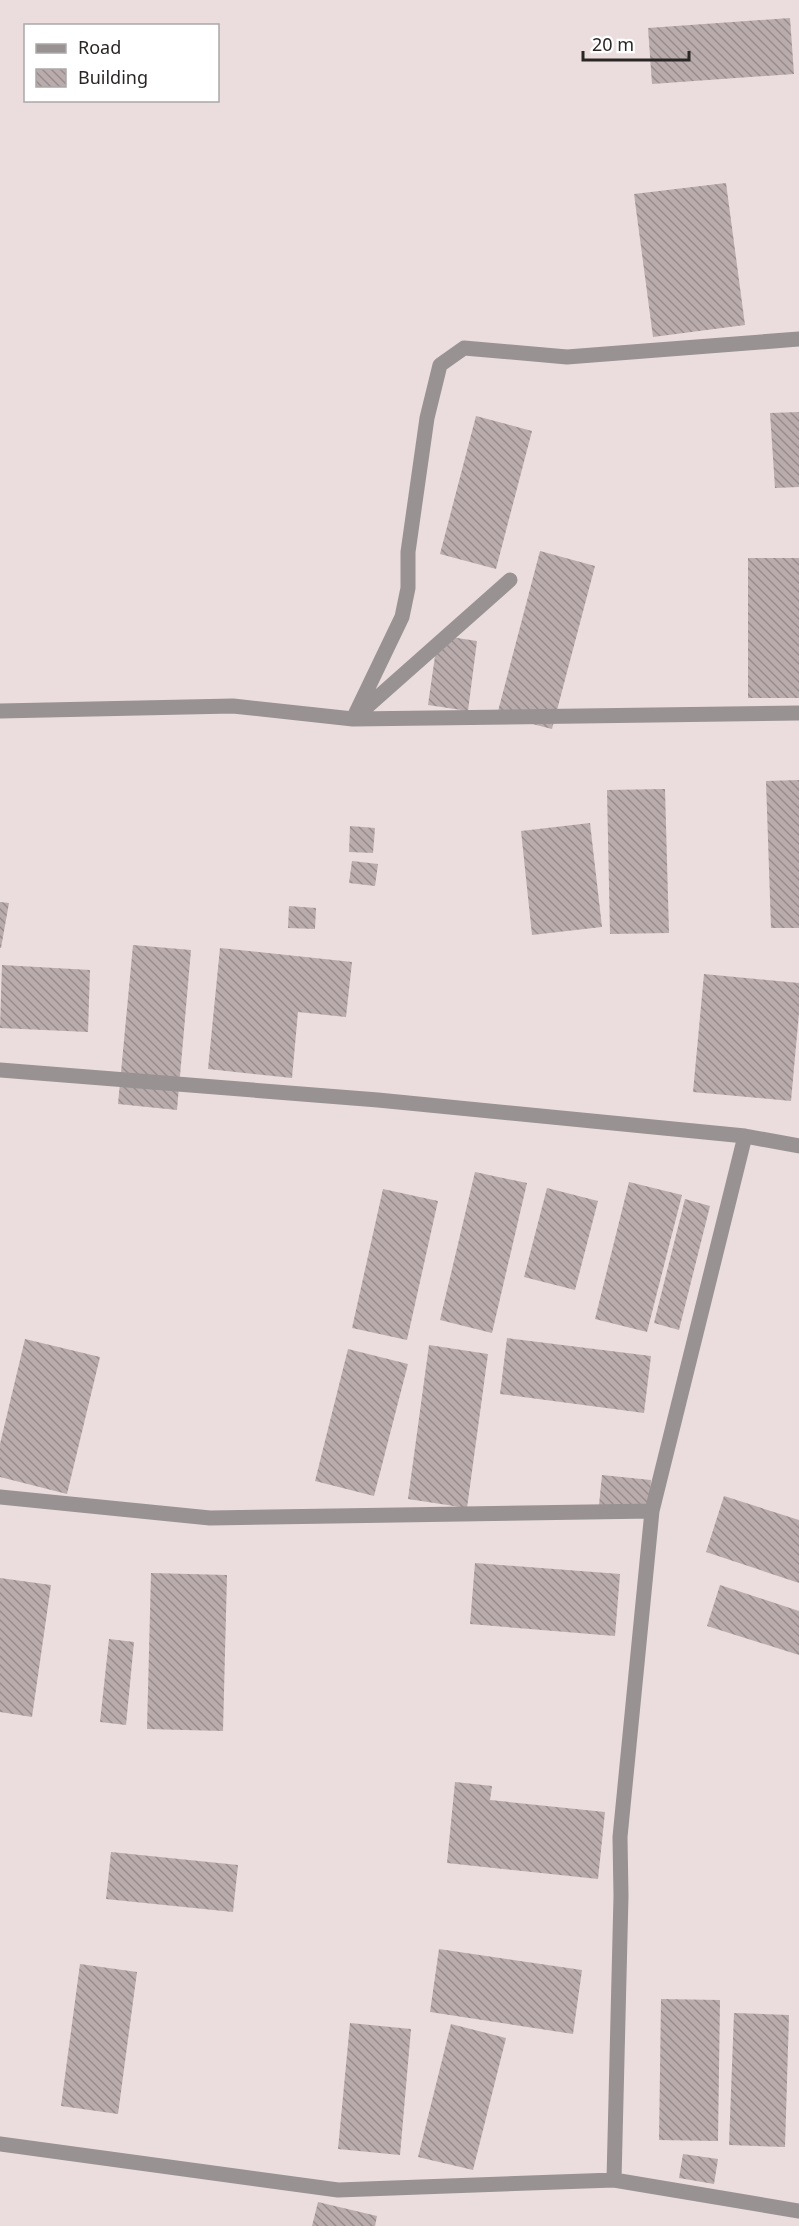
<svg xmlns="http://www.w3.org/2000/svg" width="799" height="2226" viewBox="0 0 799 2226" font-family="'Noto Sans',sans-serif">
<defs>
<pattern id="building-back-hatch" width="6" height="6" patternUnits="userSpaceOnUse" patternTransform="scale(1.5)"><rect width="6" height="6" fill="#baacad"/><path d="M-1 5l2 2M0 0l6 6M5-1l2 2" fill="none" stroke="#978c8d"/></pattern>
</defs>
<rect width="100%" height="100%" fill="#ebdddd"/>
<path fill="url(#building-back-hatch)" d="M790,18l4,56 -142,10 -4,-56z
M726,183l19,142 -92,12 -19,-143z
M799,412v75l-24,1 -5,-75z
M476,416l56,15 -36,138 -56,-15z
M540,551l55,15 -43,163 -55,-14z
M748,558h51v140h-51z
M438,635l39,6 -9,70 -40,-6z
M799,780v148h-28l-5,-147z
M665,789l4,144 -59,1 -3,-144z
M590,823l12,104 -70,8 -11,-104z
M350,826l25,2 -2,25 -24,-1z
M352,861l26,3 -3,22 -26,-3z
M0,902l9,1 -8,45h-1z
M289,906l27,2 -1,21 -27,-1z
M133,945l58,5 -14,160 -59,-6z
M220,948l132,14 -6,55 -48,-5 -6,66 -84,-9z
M2,965l88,5 -2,62 -88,-4z
M704,974l95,9v30l-8,88 -98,-9z
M475,1172l52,11 -35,150 -52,-13z
M629,1182l53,13 -35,137 -52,-13z
M547,1188l51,13 -23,89 -51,-13z
M383,1189l55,12 -31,139 -55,-12z
M685,1199l25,7 -31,124 -25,-7z
M507,1338l144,18 -7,57 -144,-19z
M25,1339l75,18 -33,137 -67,-17v-33z
M429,1345l59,9 -21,154 -59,-9z
M348,1349l60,15 -34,132 -59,-15z
M602,1475l49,5 -2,30 -50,-5z
M724,1496l75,24v63l-93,-31z
M475,1563l145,11 -5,62 -145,-12z
M151,1573l76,2 -4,156 -76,-2z
M0,1578l51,7 -19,132 -32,-5z
M720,1585l79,26v44l-92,-29z
M109,1639l25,3 -8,83 -26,-3z
M455,1782l37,4 -2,14 115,12 -7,67 -151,-16z
M111,1852l127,13 -5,47 -127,-13z
M439,1949l143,21 -9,64 -143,-22z
M80,1964l57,8 -19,142 -57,-8z
M661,1999l59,1 -2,141 -59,-1z
M734,2013l55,2 -4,132 -56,-2z
M350,2023l61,6 -11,126 -62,-6z
M451,2024l55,14 -33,132 -55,-13z
M683,2154l35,5 -4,25 -35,-6z
M318,2202l59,14 -2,10h-63z"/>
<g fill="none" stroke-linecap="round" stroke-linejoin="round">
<path stroke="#989293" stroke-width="15" d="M0,711l233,-5 120,13 446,-6
M360,713l150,-133
M353,719l49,-102 6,-29v-36l19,-134 13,-53 24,-17 103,9 232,-18
M0,1070l378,30 367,36 54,10
M0,1497l210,21 442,-7
M0,2144l338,46 276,-10 185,31
M614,2180l7,-284 -1,-59 32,-326 93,-375"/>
</g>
<rect x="24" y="24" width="195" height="78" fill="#ffffff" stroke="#aaa8a8" stroke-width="1.5"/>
<rect x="36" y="44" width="30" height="9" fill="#989293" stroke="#aaa8a8" stroke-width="1.5"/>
<text x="78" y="54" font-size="18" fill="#2b2626">Road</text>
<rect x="36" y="69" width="30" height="18" fill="url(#building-back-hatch)" stroke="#aaa8a8" stroke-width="1.5"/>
<text x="78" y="84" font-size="18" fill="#2b2626">Building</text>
<path d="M583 51v9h106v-9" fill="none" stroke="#2b2626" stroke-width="3"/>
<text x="592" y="51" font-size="18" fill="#2b2626" stroke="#ffffff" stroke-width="4.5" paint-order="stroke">20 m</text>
</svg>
